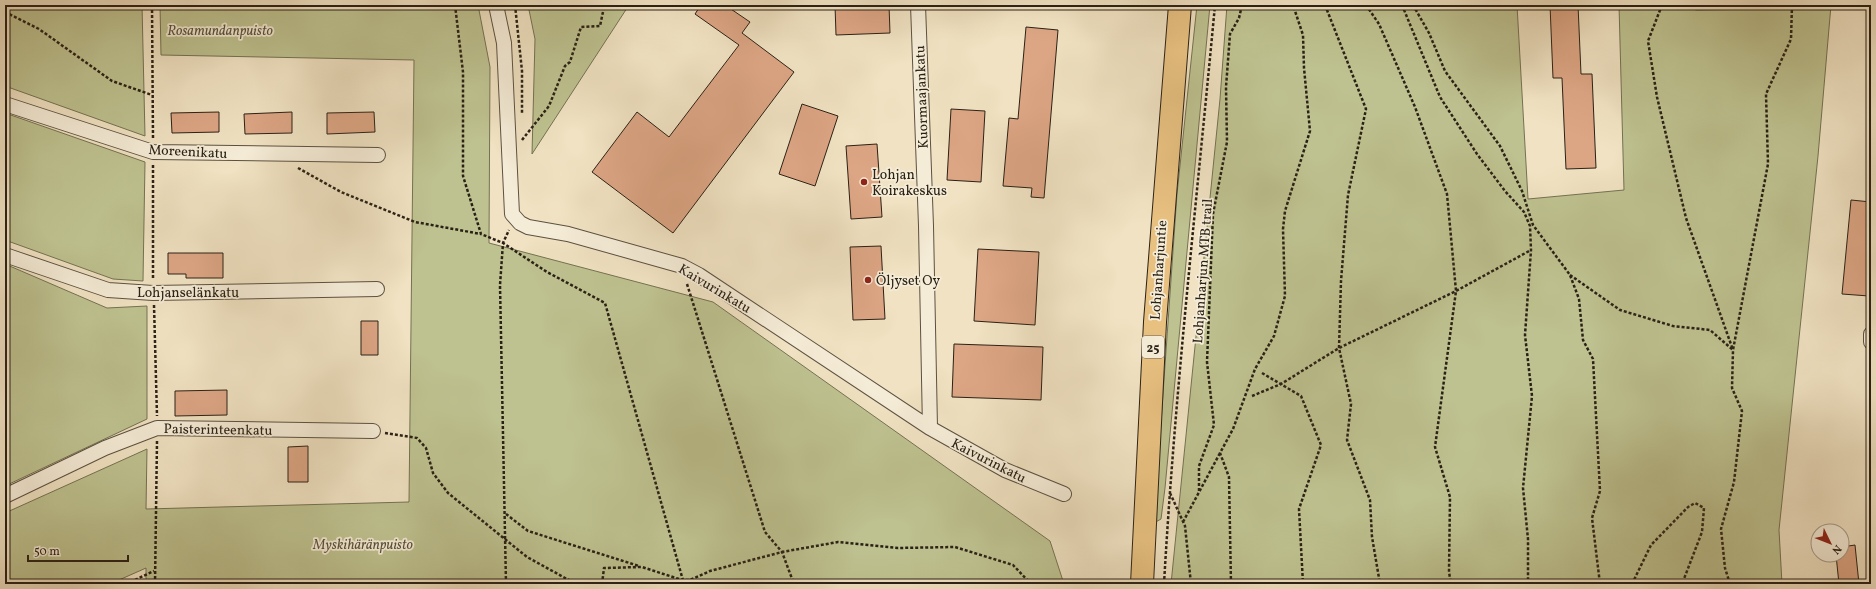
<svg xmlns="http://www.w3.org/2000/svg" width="1876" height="589" viewBox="0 0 1876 589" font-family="Vollkorn,serif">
<rect width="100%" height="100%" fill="#f0e2c2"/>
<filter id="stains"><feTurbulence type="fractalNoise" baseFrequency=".005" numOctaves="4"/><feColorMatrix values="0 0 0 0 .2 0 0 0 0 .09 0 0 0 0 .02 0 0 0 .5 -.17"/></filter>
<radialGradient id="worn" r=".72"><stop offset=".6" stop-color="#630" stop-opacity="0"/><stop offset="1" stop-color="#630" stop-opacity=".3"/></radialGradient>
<path fill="#bec290" stroke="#747253" d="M5,5h137l3,131 -140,-50z
M160,5h318l12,62 -1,176 224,59 337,239 14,43h-918v-16l-36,16h-105v-71l142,-64 -1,60 263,-7 5,-442 -253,-5z
M528,5h101l-97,149 3,-115z
M1197,5h13l-45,483 -4,31 -7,4 23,-329z
M1227,5h290l11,194 96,-9 -5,-185h64l13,5 69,-1v-4h66l-13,151 -39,374 3,54h-611l49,-485z
M5,113l140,49 -2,119 -30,-2 -108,-39z
M5,264l102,44 40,-2v113l-142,67z"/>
<path fill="#dca584" stroke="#2a2116" d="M701,5h24l25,17 -8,11 52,39 -121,161 -81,-61 45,-60 32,25 70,-92 -44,-31z
M835,5h54l1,28 -54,2z
M1550,5h28l3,69h11l4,94 -30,1 -4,-91h-9z
M1026,27l32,3 -14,168 -13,-1 1,-9 -29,-2 6,-68 9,1z
M802,104l36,12 -23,70 -36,-12z
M951,109l34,2 -4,71 -34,-2z
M219,112v20l-47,1 -1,-20z
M292,112v21l-47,1 -1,-20z
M374,112l1,20 -48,2v-21z
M877,144l5,73 -31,2 -5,-73z
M1851,200l20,2v74l-2,20 -27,-2z
M881,246l4,73 -32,1 -3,-73z
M978,249l61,3 -4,73 -61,-4z
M168,253h55v25h-37v-4h-18z
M361,321h17v34h-17z
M954,344l89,3 -2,53 -89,-3z
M227,390v25l-52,1v-25z
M308,446v36h-20v-35z
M1855,545l4,39h-20l-3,-29h6v-8z"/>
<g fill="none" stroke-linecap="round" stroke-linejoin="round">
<g stroke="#5c5141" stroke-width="16">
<path id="street" d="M496,5l8,38 8,171 8,9 8,4 40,7 114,32 17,9 231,153 75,42 59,24
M918,5l8,221 4,202
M5,104l148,48 225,3
M5,255l103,35 45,3 224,-4
M1871,334v8
M5,496l100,-48 52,-20 216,3"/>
</g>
<g stroke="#2a2116" stroke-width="24">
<path id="highway" d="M1142,584l13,-262 25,-317"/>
</g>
<path stroke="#2a2116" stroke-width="2.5" stroke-dasharray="3 2" stroke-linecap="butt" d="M152,5l1,133
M455,5l8,67v104l18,58 22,9 44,29 58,31 79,281
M515,5l7,66v43
M1325,5l41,104 -18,86 -7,86 -2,67 12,56 -4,36 23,60 2,37 8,47
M1366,5l13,19 36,83 32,87 9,97 -21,156 15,50 -1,75 2,12
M1402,5l38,92 37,57 28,37 19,21 6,14 1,24 -6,85 7,61 -9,92 5,51v45
M1413,5l16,28 16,38 55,75 22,45 11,34 37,50 9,24 4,41 10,19 7,132 -8,27 8,66
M1662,5l-14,36 9,56 29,121 47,132
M5,12l34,17 73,52 40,14
M522,140l27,-34 16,-40 5,-4 11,-35 19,-1 4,-19 2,-2
M153,165v115
M298,168l43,24 74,30 66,12
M1570,275l50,35 53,16 37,4 23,20
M687,284l78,248 17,20 12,32
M154,305l3,111
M1262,373l39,23 20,49 -22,64 4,75
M1252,396l29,-12 58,-36 117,-57 75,-41
M385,433l32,5 9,10 7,25 15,20 79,64 49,27
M1199,491v-25l15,-41 -7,-63 6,-148 14,-72 -1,-55 4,-53 9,-16 3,-13
M1170,493l15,33 6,58
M506,514l22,17 111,35
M1183,522l37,-69
M126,584l28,-13
M155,584l2,-143
M506,584l-6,-299 3,-42 6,-13
M602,584l2,-16 38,-1 40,13h8l20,-9 72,-19 56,-10 60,6 57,-1 58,18 18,19
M1164,584c11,-194 33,-386 51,-579
M1231,584l-2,-107 -9,-24 13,-24 22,-60 19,-33 11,-40 -2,-67 2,-18 25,-80 -6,-63 -1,-33 -10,-30
M1632,584l19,-39 37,-38 7,-4 9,5 -2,24 -20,52
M1730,584l-5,-16 -4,-39 13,-47 8,-71 -10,-23 1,-38 35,-186 -2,-70 25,-55 1,-34"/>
<use href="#street" stroke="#f5ecd7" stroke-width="14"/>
<use href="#highway" stroke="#e8c181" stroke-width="22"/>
</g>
<g fill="#8f2418" stroke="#f5ecd7" stroke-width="1.5">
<circle cx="864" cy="182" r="4"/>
<circle cx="868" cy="280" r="4"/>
</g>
<g text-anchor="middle" stroke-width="3.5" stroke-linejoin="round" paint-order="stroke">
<rect fill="#f5ecd7" stroke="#675e50" stroke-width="1" x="1142" y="336" width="22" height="22" rx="3"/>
<g font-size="13" font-weight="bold" fill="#2a2116">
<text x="1153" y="352">25</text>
</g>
<g font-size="14" font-style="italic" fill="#56513b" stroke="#f5ecd7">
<text x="220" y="35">Rosamundanpuisto</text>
<text x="363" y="549">Myskihäränpuisto</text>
</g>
<g font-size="14" fill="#2a2116" stroke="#f5ecd7">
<text transform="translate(921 97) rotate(-92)" y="5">Kuormaajankatu</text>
<text transform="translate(188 151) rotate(3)" y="5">Moreenikatu</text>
<text transform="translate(1158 270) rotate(-86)" y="5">Lohjanharjuntie</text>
<text transform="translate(1202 271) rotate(-86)" y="5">Lohjanharjun MTB trail</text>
<text transform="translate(715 288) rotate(31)" y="5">Kaivurinkatu</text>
<text x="188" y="297">Lohjanselänkatu</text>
<text transform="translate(218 429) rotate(1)" y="5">Paisterinteenkatu</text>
<text transform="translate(989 460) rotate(27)" y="5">Kaivurinkatu</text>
</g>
<g font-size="14" fill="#2a2116" stroke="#f5ecd7" text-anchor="start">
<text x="872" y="179">Lohjan<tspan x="872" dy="16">Koirakeskus</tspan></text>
<text x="876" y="285">Öljyset Oy</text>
</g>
</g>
<rect width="1876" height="589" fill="none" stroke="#f0e2c2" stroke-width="20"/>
<rect x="6" y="6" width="1864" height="577" fill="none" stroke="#2a2116" stroke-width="2"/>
<rect x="10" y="10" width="1856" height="569" fill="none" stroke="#2a2116"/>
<g transform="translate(1830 543) rotate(133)"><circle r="19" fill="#f5ecd7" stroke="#a49b8a"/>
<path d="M0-3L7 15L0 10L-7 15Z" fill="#8f2418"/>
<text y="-6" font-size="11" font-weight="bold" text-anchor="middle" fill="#2a2116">N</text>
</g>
<path d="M28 555v6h100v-6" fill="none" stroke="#2a2116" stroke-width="2"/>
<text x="34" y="555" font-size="12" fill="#2a2116" stroke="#f5ecd7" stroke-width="3" paint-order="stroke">50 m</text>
<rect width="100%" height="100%" filter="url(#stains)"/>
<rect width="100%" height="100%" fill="url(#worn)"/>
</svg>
